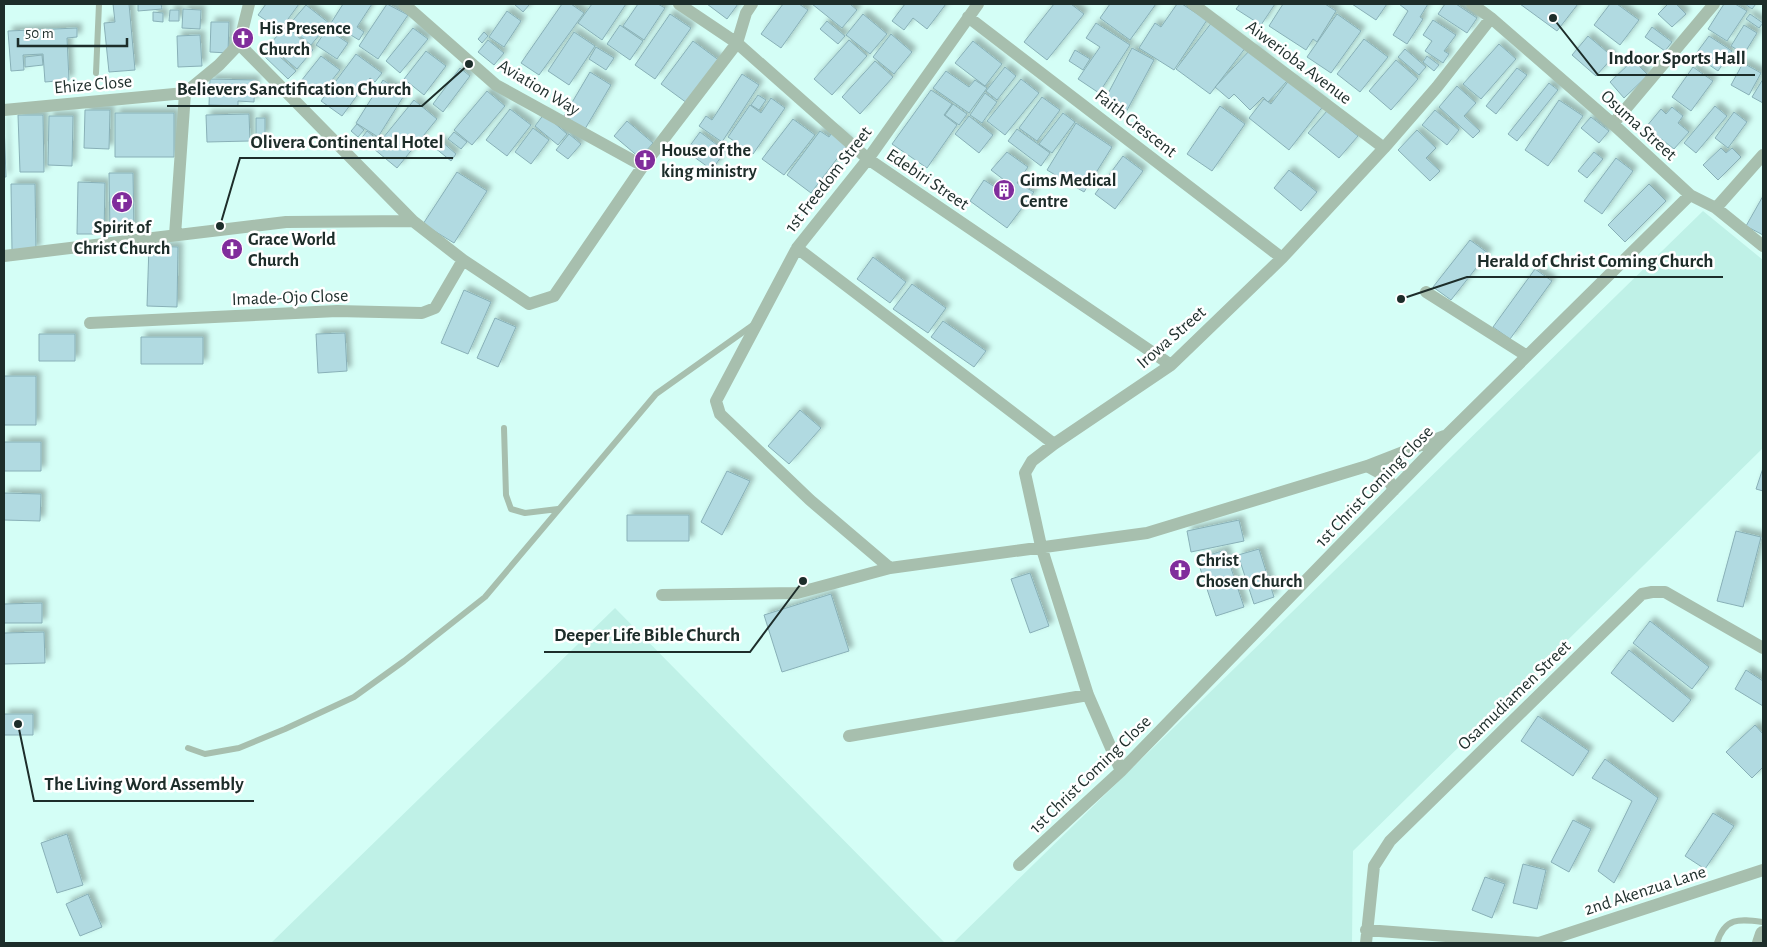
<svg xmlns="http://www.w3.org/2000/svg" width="1767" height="947" viewBox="0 0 1767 947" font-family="'Alegreya Sans',sans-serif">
<defs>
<filter id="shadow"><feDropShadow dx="4.5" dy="-4.5" stdDeviation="2.5" flood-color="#0004"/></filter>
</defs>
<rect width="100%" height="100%" fill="#d4fef6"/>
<path fill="#bff1e7" d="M1703,211l60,49v188l-410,403 -1,92h-399z
M615,608l330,335h-674z"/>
<path fill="#b1dae1" stroke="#88b0b7" filter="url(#shadow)" d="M113,4h16l6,66 -26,2 -5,-49 11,-1z
M138,4h23l1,5 -24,2z
M266,4h33l-19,26 -22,-15z
M343,4h29l-15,23 7,5 -5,8 -28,-17z
M387,4l21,11 -30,44 -19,-13z
M514,4h16l-7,8z
M562,4h9l13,9 -45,62 -18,-12z
M592,4h34l-24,36 -24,-17z
M638,4h20l7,4 -21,32 -21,-14z
M707,4h31l-11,15z
M783,4h16l9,6 -27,38 -20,-14z
M812,4h38l7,6 -15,18z
M905,4h41l-19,25 -14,-11 -9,12 -12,-9z
M1054,4h17l13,10 -37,46 -23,-18z
M1110,4h46l-26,36 -30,-22z
M1177,4h5l25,16 -33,50 -35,-22 16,-25 6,4z
M1240,4h35l-14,21 -25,-16z
M1283,4h42l11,7 -19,31 -4,-3 -7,11 -37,-24z
M1352,4h35l-11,16z
M1399,4h29l-8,13 3,2 -16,25 -14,-9 15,-24z
M1445,4h11l21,14 -10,15 -29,-19z
M1520,4h58l-21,27z
M1610,4h7l22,16 -19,25 -26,-20z
M1668,4h8l10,10 -14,13 -14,-13z
M1724,4h11l12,7 -20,30 -19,-12z
M1745,4h11l-4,5z
M306,5l23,18 -18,22 -23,-19z
M183,9l18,1 -1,19 -18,-1z
M170,10h9v11h-10z
M507,11l14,10 -17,26 -15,-10z
M153,12l10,1v9l-10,-1z
M670,14l21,14 -36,51 -20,-14z
M863,14l24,20 -17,20 -24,-19z
M1337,14l24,17 -30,42 -24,-16z
M1750,14l13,9 -4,5 -13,-9z
M1433,20l23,15 -12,16 5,3 -6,9 -18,-12 7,-10 -9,-6z
M827,21l18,15 -7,8 -18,-15z
M211,22h18l-1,31 -18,-1z
M1212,22l34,25 -36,47 -34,-25z
M1096,23l34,22 -31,48 -21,-14 22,-32 -14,-9z
M620,25l23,16 -13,19 -23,-16z
M1744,25l13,8 -13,21 -13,-8z
M286,26l27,24 -16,19 -28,-24z
M1652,27l20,15 -7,9 -20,-14z
M77,28v9l-10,1 2,42 -24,2 -2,-28 -20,1 1,15 -13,1 -3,-40z
M413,28l15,11 -28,34 -14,-12z
M327,29l21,14 -11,16 -21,-14z
M484,32l4,4 -6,7 -4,-4z
M574,32l21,14 -26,39 -21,-14z
M891,34l21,18 -18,22 -21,-17z
M200,35l2,31 -24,1 -1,-31z
M1588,36l25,21 -17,19 -24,-21z
M1709,36l23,15 -14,20 -23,-16z
M1364,39l24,18 -28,35 -23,-18z
M488,40l16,13 -10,12 -16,-13z
M849,40l18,16 -35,39 -18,-16z
M693,41l27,20 -33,42 -26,-19z
M973,41l29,23 -17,22 -30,-23z
M1499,44l17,15 -35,40 -18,-15z
M596,47l18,11 -8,12 -17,-11z
M270,48l26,23 -8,8 -25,-24z
M1132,48l22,12 -29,54 -22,-11z
M1252,48l35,33 -19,21 -5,-5 -13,13 -16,-16 -5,5 -14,-12z
M1405,49l21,18 -7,8 -21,-18z
M1075,50l15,9 -7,11 -14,-9z
M426,51l20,15 -22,29 -20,-16z
M356,54l26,19 -7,9 -5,-4 -28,38 -21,-15z
M42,55l1,10 -18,2v-10z
M321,56l19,14 -20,25 -19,-14z
M1427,56l12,9 -5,6 -11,-9z
M1396,60l22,19 -27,31 -22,-19z
M1633,60l15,15 -24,23 -14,-16z
M875,61l18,16 -33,37 -18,-17z
M1743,63l18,10 -12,22 -18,-10z
M1005,67l11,9 -19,24 -11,-9z
M1693,67l20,14 -22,30 -19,-14z
M460,68l10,8 -27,36 -10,-8z
M1517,68l10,7 -31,39 -10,-8z
M946,71l23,16 6,-7 12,8 -18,25 -36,-25z
M590,72l21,13 -26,44 -21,-13z
M742,74l17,11 -37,57 -23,-16 7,-10 6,4z
M210,79l45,1 -1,22 -16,-1v5l-29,-1z
M1021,79l18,14 -34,42 -18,-14z
M1290,79l34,26 -35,45 -40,-32 15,-19 7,5z
M1763,79v24l-11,-6z
M383,80l22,14 -27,43 -22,-14z
M1549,83l9,7 -41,51 -9,-7z
M1457,86l19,17 -12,13 16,15 -7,7 -34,-31z
M931,90l21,14 -8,11 13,10 -30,43 -35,-24z
M487,91l18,15 -33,39 -18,-15z
M985,93l12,9 -15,21 -12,-8z
M758,95l8,5 -7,10 -8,-5z
M1042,97l18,13 -23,31 -18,-13z
M771,98l14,10 -32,46 -25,-17 22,-32 11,8z
M414,100l23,19 -40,49 -23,-19z
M1559,100l24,16 -35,50 -23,-16z
M953,104l14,10 -8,11 -14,-10z
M1220,106l25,18 -33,47 -25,-17z
M1715,106l12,10 -31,37 -12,-10z
M1672,107l11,9 -5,7 11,9 -15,17 -28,-22 15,-18 5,5z
M510,109l21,16 -24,31 -21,-16z
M85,110h25l-1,39 -25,-1z
M1435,110l24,20 -12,15 -25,-20z
M1327,111l31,25 -19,22 -31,-25z
M1734,112l13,10 -19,26 -13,-10z
M115,113h59v44h-59z
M1063,113l12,9 -23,31 -13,-9z
M249,114l1,27 -43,1 -1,-27z
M544,114l23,20 -9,11 -23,-19z
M18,115h25l1,57h-24z
M49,116h24l-1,50 -24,-1z
M969,116l24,19 -14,18 -24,-19z
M1591,117l18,14 -10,12 -18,-15z
M256,118h9v19h-9z
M793,119l22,16 -31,40 -22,-16z
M4,121l2,56h-2z
M627,121l26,22 -13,15 -26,-22z
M1076,123l36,24 -28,45 -37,-22z
M357,124l7,6 -6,7 -7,-6z
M533,128l16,12 -18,24 -16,-12z
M1017,129l33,24 -9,13 -33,-25z
M1417,130l19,18 -10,10 14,13 -10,10 -32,-31z
M367,131l11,9 -7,8 -11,-8z
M820,131l9,6 4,-6 16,12 -38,50 -24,-18z
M454,132l13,10 -6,7 -13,-10z
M700,132l25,19 -13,19 -26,-19z
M569,134l12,10 -13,15 -12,-9z
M440,140l16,14 -5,7 -17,-14z
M1721,148l5,5 6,-5 9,9 -23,23 -15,-15z
M1007,152l21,15 -11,16 17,9 -27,36 -37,-27 14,-21 14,9 6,-9 -13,-10z
M1594,152l9,7 -16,19 -9,-7z
M1123,156l20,15 -28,38 -20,-15z
M1616,158l17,13 -31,43 -18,-13z
M1289,170l28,22 -16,19 -27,-23z
M457,172l30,19 -33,52 -31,-19z
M109,173h24l1,58 -24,1z
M78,182l27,1 -1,51h-27z
M11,184h24l1,66 -24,1z
M1649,184l17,17 -41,41 -17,-17z
M1763,196v39l-17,-9z
M1470,240l18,13 -37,47 -18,-13z
M149,246l29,1 -1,60 -30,-1z
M873,257l33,25 -16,21 -33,-24z
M1535,269l17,12 -42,58 -17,-12z
M912,284l34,24 -18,25 -35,-24z
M464,290l27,12 -23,52 -27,-11z
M495,318l21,9 -18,40 -21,-9z
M943,321l43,30 -12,16 -43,-30z
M345,333l2,38 -29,2 -2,-39z
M39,334h36v27h-36z
M141,337h62v27h-62z
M4,376h32v49h-32z
M800,410l21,18 -32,36 -21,-18z
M4,442h37v29h-37z
M1763,468v23l-7,-2z
M727,471l23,10 -28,54 -21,-13z
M4,493l37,1 -1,27 -36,-1z
M627,515h62v26h-62z
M1239,520l5,21 -53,11 -4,-21z
M1736,531l25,6 -18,70 -26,-6z
M1259,549l15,48 -20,7 -16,-49z
M1225,550l19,57 -28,9 -19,-57z
M1030,573l19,53 -19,7 -19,-54z
M831,594l18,57 -67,21 -18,-57z
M42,603v20h-38v-19z
M1650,621l59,46 -17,22 -59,-46z
M44,632l1,31 -41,1v-31z
M1629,650l62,50 -18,22 -62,-49z
M1746,670l17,11v25l-28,-17z
M4,714h29v21h-29z
M1538,716l51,35 -16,25 -52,-35z
M1755,725l8,9v33l-11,11 -26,-26z
M1605,759l53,39 -44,85 -16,-12 34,-70 -40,-23z
M1713,813l21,13 -29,43 -20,-13z
M1573,820l18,9 -22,43 -18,-10z
M67,834l16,51 -26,8 -16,-50z
M1523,864l23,6 -9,39 -24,-6z
M1485,877l20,7 -13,34 -20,-8z
M88,894l14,33 -22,9 -14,-32z"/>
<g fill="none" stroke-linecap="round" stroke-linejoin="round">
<path stroke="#a7bfae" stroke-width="6" d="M96,73l3,-69
M504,428l2,67 5,14 14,4 33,-4
M188,748l17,6 34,-6 46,-19 69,-32 50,-36 81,-64 171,-203 97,-69
M1717,943c8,-26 22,-24 46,-21"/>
<path stroke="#a7bfae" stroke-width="12" d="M404,4l92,81 147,81
M679,4l58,39 131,116 303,206
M1193,4l191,144
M1472,4l19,14 122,106 77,71 26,13 47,38
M968,17l314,241
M239,44l174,177
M4,110l181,-17
M1613,124l101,-120
M1716,208l47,-53
M175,235l10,-142 34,-28 20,-21 10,-40
M797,248l257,196
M4,256l282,-34 127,-1 50,39 66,44 25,-8 89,-130 94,-123 9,-30 6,-9
M1426,292l101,64
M90,323l247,-12 85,2 13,-5 28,-48
M1367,466l20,11 7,13
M890,568l-80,-68 -90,-86 -4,-13 81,-153 71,-89 110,-155
M662,595l135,-2 93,-25 257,-35 220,-67 77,-30
M849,736l239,-41
M1121,771l-33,-76 -47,-149 -16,-73 7,-12 22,-17 117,-79 111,-107 102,-110 53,-61 54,-69
M1019,865l102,-94 327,-337 242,-239
M1366,930l173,13 224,-73
M1366,943l8,-77 16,-25 252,-247 10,-2h13l98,56"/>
<path stroke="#a7bfae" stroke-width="16" d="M1760,943l3,-9"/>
</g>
<defs>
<g id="church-disc" transform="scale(1.125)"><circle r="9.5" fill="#802d9c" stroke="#fff"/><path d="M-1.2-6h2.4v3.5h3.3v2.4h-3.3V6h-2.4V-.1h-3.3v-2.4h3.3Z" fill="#fff"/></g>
<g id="building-disc" transform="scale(1.125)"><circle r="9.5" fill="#802d9c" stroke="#fff"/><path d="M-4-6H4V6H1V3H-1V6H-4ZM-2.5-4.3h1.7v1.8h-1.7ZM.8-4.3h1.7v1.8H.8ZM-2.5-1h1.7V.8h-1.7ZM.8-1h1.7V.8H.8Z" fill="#fff"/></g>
</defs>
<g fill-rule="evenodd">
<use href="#church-disc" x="243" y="38"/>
<use href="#church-disc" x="645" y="160"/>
<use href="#building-disc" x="1004" y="190"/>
<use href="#church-disc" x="122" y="202"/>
<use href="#church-disc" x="232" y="249"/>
<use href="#church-disc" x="1180" y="570"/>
</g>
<g text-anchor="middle" stroke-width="5" stroke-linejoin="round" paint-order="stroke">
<g font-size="18" font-weight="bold" fill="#1d2d2a" stroke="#fff" text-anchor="start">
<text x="259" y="34">His Presence<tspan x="259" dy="21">Church</tspan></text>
<text x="661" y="156">House of the<tspan x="661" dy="21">king ministry</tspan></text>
<text x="1020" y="186">Gims Medical<tspan x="1020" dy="21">Centre</tspan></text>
<text x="122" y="233" text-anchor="middle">Spirit of<tspan x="122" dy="21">Christ Church</tspan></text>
<text x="248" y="245">Grace World<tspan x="248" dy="21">Church</tspan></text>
<text x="1196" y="566">Christ<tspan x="1196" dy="21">Chosen Church</tspan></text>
</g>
<g font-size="18" fill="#1d2d2a" stroke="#fff">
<text transform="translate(1299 62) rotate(37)" y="6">Aiwerioba Avenue</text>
<text transform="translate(93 84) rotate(-5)" y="6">Ehize Close</text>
<text transform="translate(539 87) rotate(31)" y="6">Aviation Way</text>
<text transform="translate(1136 123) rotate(38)" y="6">Faith Crescent</text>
<text transform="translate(1639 125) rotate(42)" y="6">Osuma Street</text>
<text transform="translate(828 179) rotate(-52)" y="6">1st Freedom Street</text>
<text transform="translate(928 179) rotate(34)" y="6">Edebiri Street</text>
<text transform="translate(290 297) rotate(-2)" y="6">Imade-Ojo Close</text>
<text transform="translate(1171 337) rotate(-41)" y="6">Irowa Street</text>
<text transform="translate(1374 486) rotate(-46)" y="6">1st Christ Coming Close</text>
<text transform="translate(1514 695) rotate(-44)" y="6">Osamudiamen Street</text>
<text transform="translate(1090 774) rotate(-44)" y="6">1st Christ Coming Close</text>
<text transform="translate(1645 890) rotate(-18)" y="6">2nd Akenzua Lane</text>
</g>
</g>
<path fill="none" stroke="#1d2d2a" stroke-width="2" d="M1553 18L1598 75H1755M469 64L422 106H167M220 226L240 158H453M1401 299L1467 277H1723M803 581L750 652H544M18 724L34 801H254"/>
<g fill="#1d2d2a" stroke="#fff" stroke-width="2">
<circle cx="1553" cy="18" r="5"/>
<circle cx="469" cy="64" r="5"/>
<circle cx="220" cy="226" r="5"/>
<circle cx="1401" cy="299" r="5"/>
<circle cx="803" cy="581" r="5"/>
<circle cx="18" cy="724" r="5"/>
</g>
<g font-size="19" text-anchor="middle" font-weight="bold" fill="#1d2d2a" stroke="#fff" stroke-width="5" stroke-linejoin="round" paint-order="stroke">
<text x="1677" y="64">Indoor Sports Hall</text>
<text x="294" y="95">Believers Sanctification Church</text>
<text x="347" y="148">Olivera Continental Hotel</text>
<text x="1595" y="267">Herald of Christ Coming Church</text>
<text x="647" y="641">Deeper Life Bible Church</text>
<text x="144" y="790">The Living Word Assembly</text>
</g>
<rect width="1767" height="947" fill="none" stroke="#1d2d2a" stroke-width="10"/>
<path d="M18 38v8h109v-8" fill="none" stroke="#1d2d2a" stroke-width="2.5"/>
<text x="25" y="38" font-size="15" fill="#1d2d2a" stroke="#ffffff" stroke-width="4" paint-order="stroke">50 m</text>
</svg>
